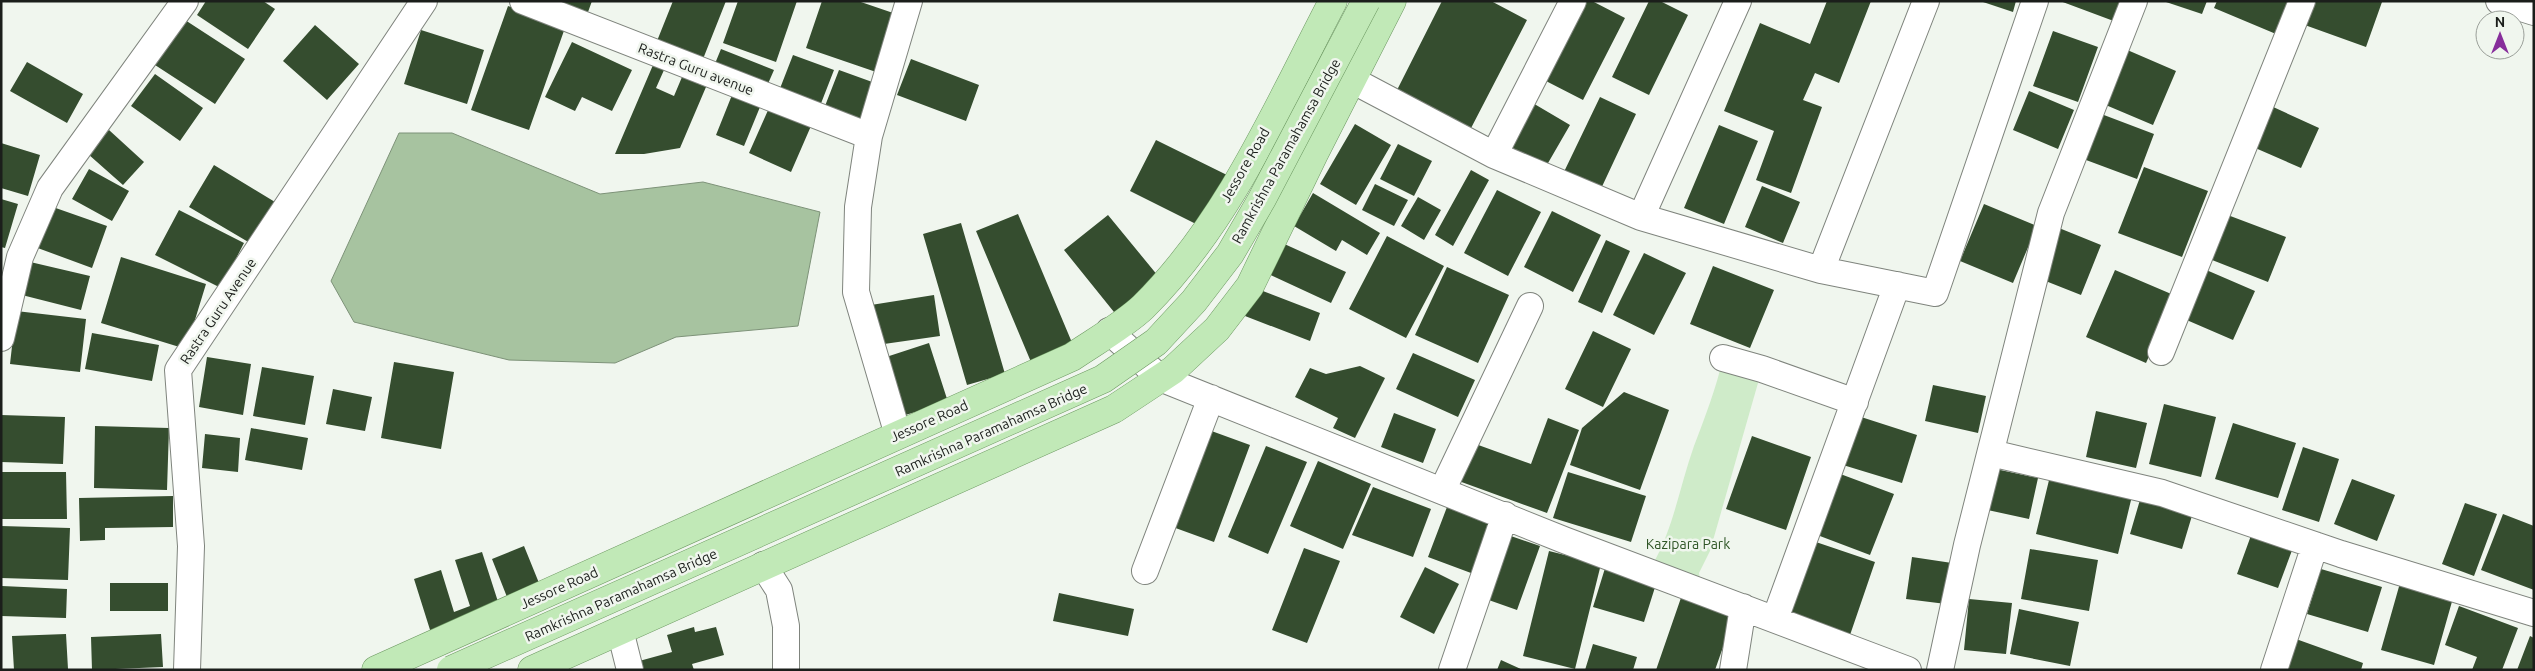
<svg xmlns="http://www.w3.org/2000/svg" width="2535" height="671" viewBox="0 0 2535 671" font-family="Ubuntu,sans-serif">
<rect width="100%" height="100%" fill="#f0f6ee"/>
<path fill="#cfebc9" d="M1723,358l39,11 -52,182 -11,22 2,12 -47,-23c20,-36 26,-77 40,-116 11,-29 22,-57 29,-88z"/>
<path fill="#a7c3a0" stroke="#7d9278" d="M399,133h53l148,61 103,-12 117,30 -22,114 -122,11 -61,26 -106,-3 -155,-38 -23,-41z"/>
<path fill="#354d2f" d="M206,1h57l12,8 -27,40 -51,-34z
M558,1h34l-4,11z
M673,1h53l-23,58 -46,-18z
M738,1h59l-21,61 -53,-19z
M822,1h36l41,14 -20,58 -73,-25z
M1442,1h49l36,19 -58,112 -74,-38z
M1584,1h8l33,17 -42,82 -39,-20z
M1649,1h11l28,14 -39,80 -37,-18z
M1827,1h44l-32,82 -24,-10 -12,27 19,7 -31,86 -35,-13 18,-49 -50,-20 36,-88 50,21z
M1980,1h36l-3,11z
M2060,1h67l-8,22z
M2163,1h44l-5,13z
M2217,1h72l-13,33 -62,-26z
M2311,1h69l2,1 -16,45 -64,-23z
M508,6l58,19 -37,105 -58,-20z
M185,20l60,39 -30,45 -60,-39z
M315,25l44,39 -32,36 -44,-39z
M421,30l63,20 -17,54 -63,-20z
M2053,31l45,16 -20,55 -45,-16z
M572,42l60,28 -20,41 -30,-14 -7,14 -30,-14z
M721,49l53,21 -7,16 -53,-20z
M2125,49l51,22 -23,54 -52,-22z
M793,55l41,15 -14,36 -41,-15z
M911,59l68,26 -13,36 -69,-26z
M27,62l56,32 -16,29 -57,-32z
M653,65l11,5 -8,18 18,8 8,-19 24,10 -26,61 -36,6h-29z
M839,70l36,13 -14,36 -36,-13z
M155,74l48,34 -23,33 -49,-35z
M2029,91l45,19 -16,39 -45,-19z
M732,95l28,12 -16,39 -28,-11z
M1600,97l36,17 -37,79 -37,-17z
M1531,102l39,23 -26,45 -40,-23z
M2271,106l48,22 -18,40 -48,-21z
M769,108l42,18 -20,46 -42,-19z
M2096,112l58,22 -17,45 -59,-22z
M1355,124l36,21 -35,60 -36,-21z
M1719,125l39,16 -34,83 -40,-16z
M109,130l35,32 -21,23 -35,-31z
M1156,140l73,36 -27,51 -72,-36z
M1,143l39,12 -12,41 -27,-8z
M1398,144l34,17 -18,35 -34,-17z
M214,165l61,37 -25,41 -61,-36z
M2144,167l64,24 -26,66 -64,-24z
M89,169l40,22 -17,30 -40,-22z
M1471,170l18,10 -36,66 -18,-11z
M1375,184l33,16 -14,26 -32,-16z
M1762,186l38,16 -17,41 -38,-16z
M1497,190l44,22 -33,64 -44,-23z
M1313,193l67,40 -13,22 -25,-15 -6,11 -42,-25z
M1418,197l23,13 -17,30 -23,-14z
M1,199l17,5 -13,44 -4,-1z
M1984,204l53,22 -24,57 -53,-22z
M50,206l57,20 -15,42 -57,-21z
M179,210l65,33 -23,45 -66,-33z
M1552,211l49,24 -28,57 -49,-25z
M1018,214l55,131 -42,17 -55,-131z
M2225,214l61,23 -18,45 -61,-24z
M1108,215l55,67 -45,35 -54,-67z
M961,223l44,151 -38,11 -44,-151z
M2059,228l42,17 -20,50 -43,-17z
M1387,236l57,30 -38,72 -57,-29z
M1606,240l24,11 -28,62 -24,-11z
M1280,242l66,30 -15,31 -65,-30z
M1644,253l42,20 -32,62 -41,-20z
M121,257l85,27 -20,65 -85,-26z
M26,261l64,15 -9,34 -63,-16z
M1713,266l61,24 -24,58 -60,-24z
M1447,267l62,28 -31,68 -63,-28z
M2204,269l51,22 -22,49 -51,-22z
M2115,270l61,26 -30,67 -60,-26z
M1255,288l65,25 -10,28 -65,-25z
M934,295l6,41 -63,9 -6,-40z
M16,311l70,8 -6,53 -70,-8z
M1593,331l38,18 -28,58 -38,-18z
M92,333l67,12 -7,36 -67,-12z
M929,343l19,59 -49,15 -19,-58z
M1413,353l62,27 -17,37 -62,-28z
M207,357l44,7 -8,51 -44,-8z
M394,362l60,10 -13,77 -60,-11z
M1360,366l25,12 -30,60 -22,-10 5,-10 -43,-21 15,-29 16,6z
M262,367l52,9 -9,49 -52,-9z
M1933,385l53,11 -8,37 -53,-12z
M333,389l39,8 -7,34 -39,-7z
M1624,392l45,18 -29,80 -70,-25 12,-37z
M2164,404l52,13 -15,60 -52,-13z
M2096,411l51,12 -11,45 -50,-11z
M1394,413l42,16 -13,34 -42,-16z
M1,415l64,2 -2,47 -62,-2z
M1858,416l59,19 -15,48 -59,-18z
M1548,418l31,12 -32,83 -91,-33 14,-38 61,22z
M2233,423l63,20 -18,55 -63,-19z
M95,426l74,2 -2,62 -73,-2z
M251,428l57,10 -6,32 -57,-10z
M1206,429l44,16 -36,97 -44,-16z
M205,434l35,4 -2,34 -36,-4z
M1752,436l59,21 -25,73 -60,-21z
M1266,446l41,16 -39,92 -40,-17z
M2303,447l36,12 -20,63 -37,-12z
M1318,461l53,23 -28,65 -53,-23z
M1991,468l47,10 -9,41 -46,-10z
M1,472h65l1,47h-66z
M1568,472l78,24 -15,46 -78,-24z
M1835,472l59,22 -24,61 -58,-22z
M2050,476l82,20 -14,58 -82,-20z
M2352,479l43,16 -18,46 -43,-17z
M1373,487l58,22 -18,48 -61,-22z
M2142,493l52,16 -12,40 -52,-15z
M173,496v31l-68,1v12l-25,1 -1,-43z
M2465,503l32,11 -23,62 -32,-12z
M1447,507l42,16 -18,50 -43,-16z
M2503,514l31,12v64l-53,-20z
M1,526l69,2 -2,52 -67,-2z
M2253,530l41,15 -16,43 -41,-14z
M1505,534l35,12 -23,64 -34,-12z
M1810,540l65,22 -25,73 -64,-22z
M524,546l15,37 -32,14 -15,-38z
M1304,548l36,13 -33,82 -35,-13z
M2030,549l68,11 -9,51 -68,-12z
M1549,551l52,13 -26,105 -52,-13z
M482,552l19,59 -70,22 -17,-54 27,-9 13,42 16,-6 -15,-46z
M1912,557l40,6 -6,41 -40,-5z
M1606,565l51,16 -13,41 -51,-15z
M1425,567l34,17 -25,50 -34,-17z
M2321,569l61,18 -14,45 -61,-18z
M2402,576l53,15 -21,74 -53,-15z
M110,583h58v28h-58z
M2,586l65,3 -1,29 -65,-2z
M1683,592l53,18 -21,60h-59z
M1059,593l75,16 -6,27 -75,-15z
M1969,599l43,4 -6,51 -42,-4z
M2459,606l59,22 -16,42h-30l5,-13 -32,-12z
M2019,609l60,13 -9,44 -60,-12z
M694,627l1,5 21,-5 8,28 -32,9 2,6h-60l-2,-7 40,-11 -5,-17z
M66,634l2,35 -54,1 -2,-34z
M161,634l2,33 -71,3 -1,-33z
M2530,636l4,2v32h-17z
M2296,639l67,24 -2,7h-76z
M1593,644l44,13 -4,13h-48z
M1501,660l22,10h-26z"/>
<g fill="none" stroke-linecap="round" stroke-linejoin="round">
<g stroke="#7f847d" stroke-width="28">
<path id="minor" d="M523,1l346,135
M2499,1l35,11
M1352,80l142,75 147,62 180,53 105,-269
M1494,155l79,-154
M1641,217l97,-216
M1821,270l114,23 100,-292
M1109,331l51,47 404,162 344,130
M1,338l19,-81 30,-69 135,-187
M2161,352l141,-351
M1723,358l39,11 93,33
M898,435l-42,-143 2,-85 11,-71 40,-135
M1991,453l171,40 179,61 193,59
M1442,491l88,-185
M763,565l16,25 7,36v44
M1145,571l66,-173
M1775,619l122,-334
M620,630l10,40
M187,670l4,-124 -13,-176 246,-369
M1452,670l53,-155
M1733,670l10,-63
M1940,670l27,-125 84,-332 83,-212
M2274,670l41,-125"/>
</g>
<g stroke="#6c9861" stroke-width="29">
<path id="primary" d="M376,670l696,-313c22,-15 52,-32 71,-50 86,-85 135,-201 190,-306
M532,670l582,-261 59,-39 44,-41 33,-43 64,-132 78,-153"/>
</g>
<use href="#minor" stroke="#fff" stroke-width="26"/>
<use href="#primary" stroke="#c1e9b7" stroke-width="28"/>
<g stroke="#6c9861" stroke-width="29" stroke-linecap="butt">
<path id="primary-bridge" d="M451,670l652,-291 53,-37 38,-41 36,-47 32,-55 104,-198"/>
</g>
<use href="#primary-bridge" stroke="#c1e9b7" stroke-width="28"/>
</g>
<g text-anchor="middle" stroke-width="5" stroke-linejoin="round" paint-order="stroke">
<g font-size="14" fill="#1b1e1b" stroke="#f0f6ee">
<text transform="translate(696 69) rotate(21)" y="5">Rastra Guru avenue</text>
<text transform="translate(1286 151) rotate(-61)" y="5">Ramkrishna Paramahamsa Bridge</text>
<text transform="translate(1245 165) rotate(-60)" y="5">Jessore Road</text>
<text transform="translate(218 311) rotate(-56)" y="5">Rastra Guru Avenue</text>
<text transform="translate(929 421) rotate(-24)" y="5">Jessore Road</text>
<text transform="translate(991 430) rotate(-24)" y="5">Ramkrishna Paramahamsa Bridge</text>
<text transform="translate(559 588) rotate(-24)" y="5">Jessore Road</text>
<text transform="translate(621 595) rotate(-24)" y="5">Ramkrishna Paramahamsa Bridge</text>
</g>
<g font-size="14" fill="#2f5626" stroke="#f0f6ee">
<text x="1688" y="549">Kazipara Park</text>
</g>
</g>
<rect width="2535" height="671" fill="none" stroke="#1b1e1b" stroke-width="5"/>
<g transform="translate(2500 35)"><circle r="24" fill="#f0f6ee" stroke="#9ba09a"/>
<path d="M0-4L9 19L0 12L-9 19Z" fill="#872e9b"/>
<text y="-8" font-size="14" font-weight="bold" text-anchor="middle" fill="#1b1e1b">N</text>
</g>
</svg>
